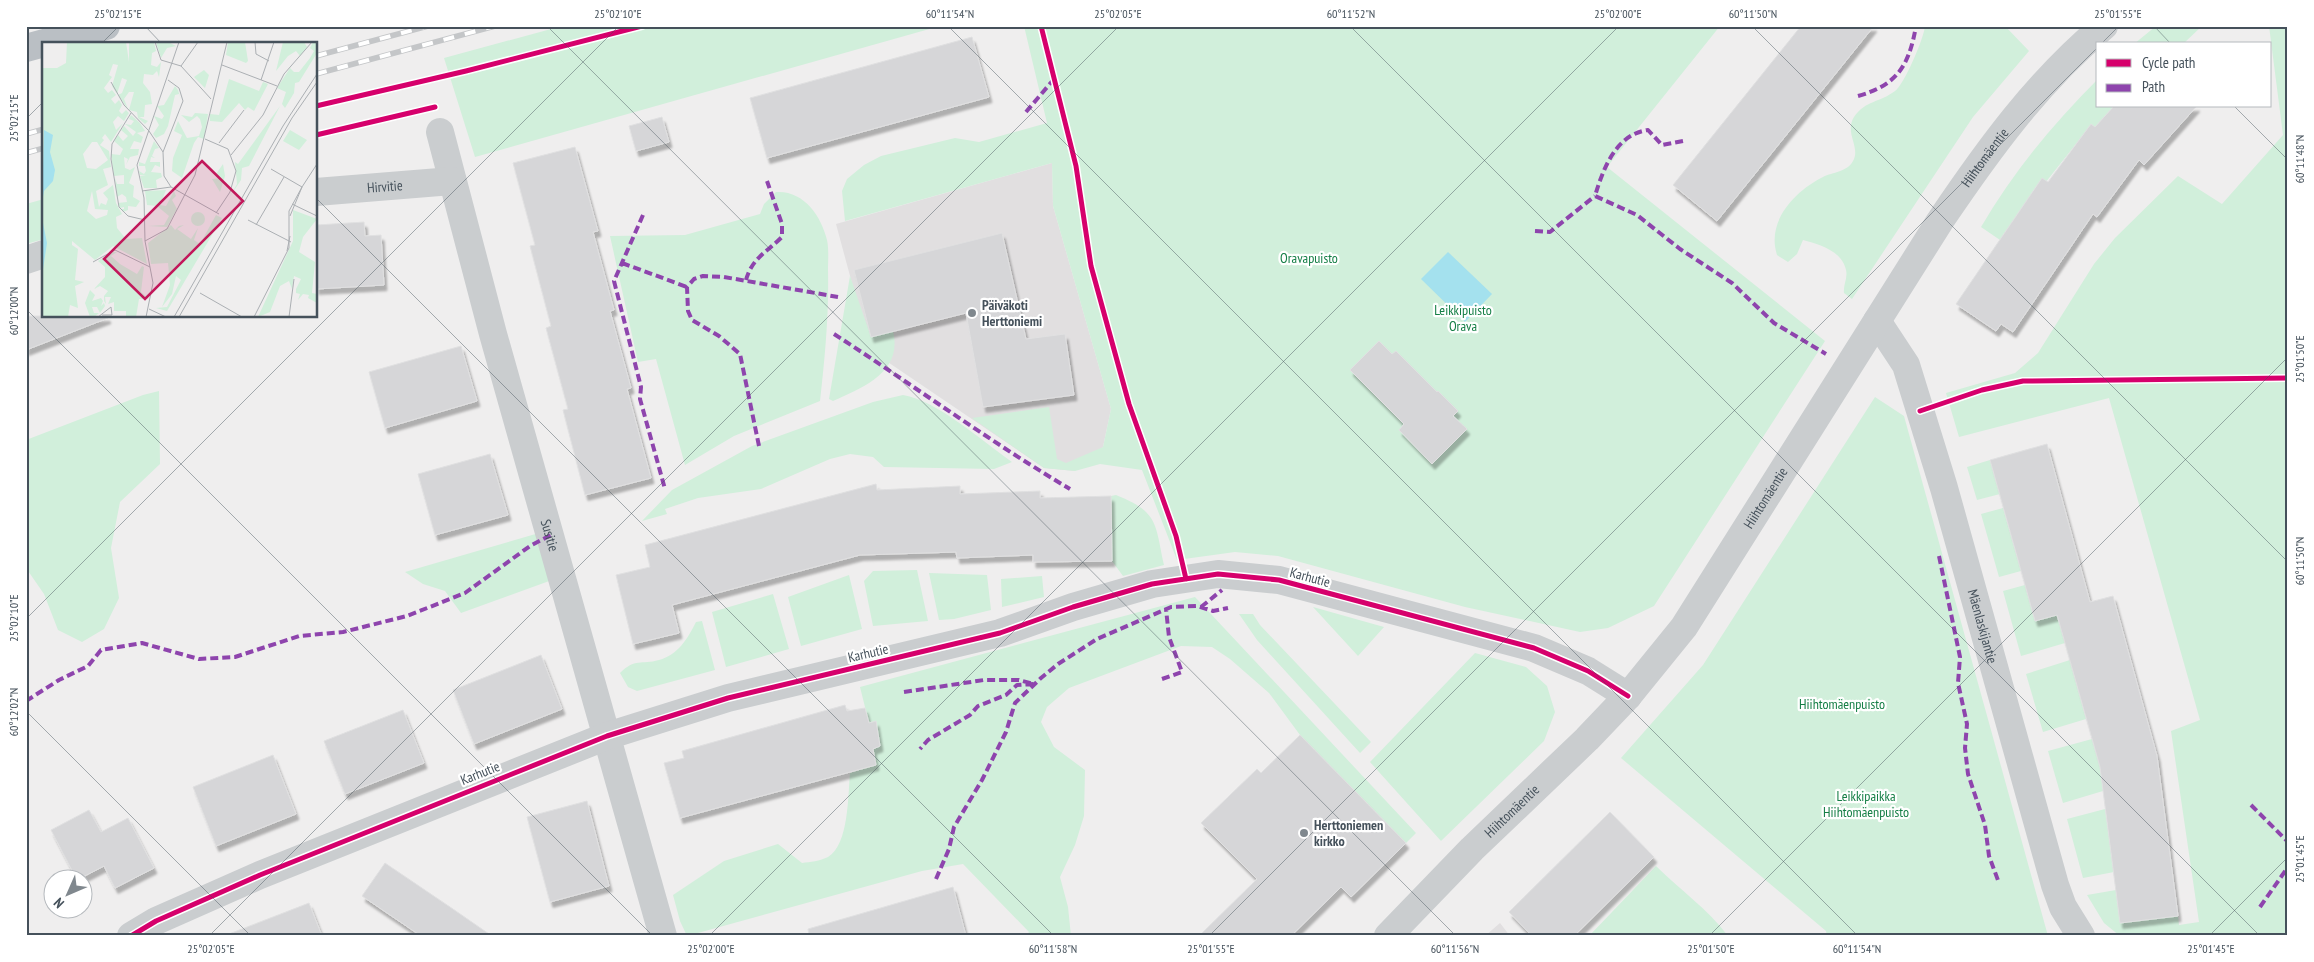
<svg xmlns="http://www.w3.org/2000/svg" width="2314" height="962" viewBox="0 0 2314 962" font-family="'PT Sans Narrow',sans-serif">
<defs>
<filter id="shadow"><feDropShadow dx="3" dy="5.5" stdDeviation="1" flood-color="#0004"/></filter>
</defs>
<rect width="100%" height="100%" fill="#efeeee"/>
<path fill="#e1dfe0" d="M1052,163l1,43 58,203 -8,38 -28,24 -31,-3 -174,-118 -34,-126z
M1500,923l10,13h-25z"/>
<path fill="#d1efdb" d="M562,26h378l-465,131 -31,-99z
M1024,26h696l-113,141 218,174 -171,265 -46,22 -28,4 -115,-25 -187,-51 -43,-4 -58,8 -35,-90 -42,-6 -25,7 -31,-3 -72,-50 77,-11 8,52 9,4 37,-16 8,-38 -58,-203 -1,-43 -207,58 -3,-30 5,-12 17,-14 17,-9 74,-18 24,4 68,-19z
M1925,26h80l24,25 -56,66 -121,182 -8,-6c-1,-8 4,-15 2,-23 -4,-19 -27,-26 -43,-30l-6,14 -9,8 -11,-7c-11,-34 18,-64 46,-78 10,-5 24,-5 30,-16 8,-14 -9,-28 1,-44 12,-17 25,-14 41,-26 9,-6 29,-53 30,-65z
M2156,26h46l-19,18h-49z
M2269,26h19v910h-168l-16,-13 -17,-28 29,-5 4,33 58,-7 1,9 20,-3 -28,-191 29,-11 -91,-322 -150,39 -13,-44 69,-20 23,-20 56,-89 21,-26 63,-62 44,28 61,-69z
M2098,79v27h16l-19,21 -4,-2 -91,115 -19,-13c32,-55 72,-103 117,-148z
M776,192c27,-2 45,23 51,48 2,9 1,21 1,30 1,44 -3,87 -8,131l-86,35 -49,29 -29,-106 -18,3 -28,-126 75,-1 75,-21 4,-10z
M44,199v40l-18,5v-40z
M850,276l21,61 22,-6c10,41 -29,56 -60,70l-4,-2z
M159,391l1,73 -40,38 -9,46 8,50 -15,31 -22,13 -24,-12 -14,-36 -18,-26v-128l117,-45z
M903,395c35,6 79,46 109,67l-18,7 -110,-2 -11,-10 -23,-3 -20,5 -69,30 -63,9 -33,11 2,5 -25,7 30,-31 80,-44 121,-44z
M1875,397l29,19 144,520h-221l-1,-5 -205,-173 82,-93z
M1990,460l10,34 -23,6 -10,-33z
M1116,495c43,17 39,29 48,70l-41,11 -11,-15 -1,-65z
M2003,508l18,63 -22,6 -18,-63z
M539,533l13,47 -91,33 -16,-22 -22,-7 -18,-12z
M917,570l11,51 -55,5 -9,-45 9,-10z
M929,573l58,2 4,35 -37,9 -15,1z
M849,575l13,54 -61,17 -13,-49z
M1042,576l2,21 -42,10 -1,-28z
M2025,585l10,36 22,-6 8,28 -44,13 -18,-65z
M773,594l16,55 -63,18 -14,-55z
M1195,597l221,236 -10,10 -106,-108 -31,-42 -39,-34 -18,-12 -31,-1 -112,42 -22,19 -6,15 13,25 31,23 -1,46 -9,29 -15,32 8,30 3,29h-45l3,-4 -66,-68 -41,7 -235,65 -7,-15 -7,-26 51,-34 54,-17 24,19c8,-1 18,-2 26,-6 21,-12 20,-63 22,-84l26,-8 -3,-16 7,-3 -4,-24 -7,1 -9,-36z
M1313,607l71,20 -26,29z
M1239,614h14l7,11 111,117 -11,11 -103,-113z
M702,621l13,49 -78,21 -9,-4 -8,-14c15,-15 21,-8 39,-13 19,-5 29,-22 37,-38z
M1475,653l51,14 21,19 8,26 -11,29 -103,100 -71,-79z
M2070,660l16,59 -43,13 -17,-58z
M2092,739l8,28 3,24 -40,12 -15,-52z
M2105,809l9,63 -31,6 -16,-59z
M1656,866c24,24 52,43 72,70h-139z"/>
<path fill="#a4e1ee" d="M1448,252l44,42 -27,28 -44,-43z"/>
<path fill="#d6d6d8" stroke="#e0e0e1" filter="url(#shadow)" d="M1801,26h73l-157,195 -44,-36z
M972,37l17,60 -222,61 -17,-60z
M2114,106h83l-53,59 -5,-5 -42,57 -4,-3 -80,118 -12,-8 -5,7 -40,-27 86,-126 6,4 43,-58 4,3z
M662,117l7,25 -33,9 -7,-25z
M575,147l23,84 -5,1 21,78 -4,1 21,77 -4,1 24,89 -66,17 -22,-85 5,-1 -22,-81 5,-2 -21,-80 5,-1 -22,-82z
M364,222l1,14 16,-1 3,50 -68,4v-64z
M1002,233l24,106 39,-5 9,61 -91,12 -17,-94 -95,24 -17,-67z
M26,316h81l1,2 -82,32z
M1379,341l13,13 4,-3 41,41 1,-1 20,20 -5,5 14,13 -35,35 -33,-34 5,-6 -54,-54z
M461,346l16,55 -92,27 -16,-56z
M2047,444l43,158 23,-6 44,160 21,160 -58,7 -20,-156 -43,-152 -22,6 -10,-36 -35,-125z
M490,454l18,61 -73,20 -17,-61z
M876,484l1,6 83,-4v8l80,-3v7l71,-2 1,65 -79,1v-7l-76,3 -1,-6 -96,3 -188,50 7,28 -46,11 -17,-69 34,-8 -5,-22z
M541,655l21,54 -88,35 -21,-54z
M845,705l2,6 18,-3 4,15 7,-2 4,25 -7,3 3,16 -196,53 -16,-55 20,-5 -2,-7z
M403,710l21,53 -79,31 -21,-53z
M1300,735l106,108 -55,54 -10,-10 -50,49h-92l58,-57 -56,-56 56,-54 4,4z
M273,755l23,59 -80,32 -23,-59z
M587,801l22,85 -59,16 -23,-85z
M89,810l12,22 27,-14 26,50 -39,20 -11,-22 -27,14 -26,-50z
M1610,812l44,45 -80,79h-42l-23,-24z
M385,863l68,46 39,27h-71l-59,-40z
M953,887l13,49h-157l-1,-7z
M309,903l13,33h-92l-1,-2z"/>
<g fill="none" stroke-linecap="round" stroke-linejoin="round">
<g stroke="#cacdcf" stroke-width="28">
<path id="s1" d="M440,132l53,202 170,602"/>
<path id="s2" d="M316,192l136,-11"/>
<path d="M26,260l18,-6"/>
<path id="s3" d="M1877,321l29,44 38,123 111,397 8,22 18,29"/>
<path d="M131,936l25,-15 104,-46 347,-139 121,-38 272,-65 73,-26 79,-23 66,-10 61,6 255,68 54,23 40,25"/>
<path id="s4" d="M1388,936l84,-87 115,-110 41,-43 56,-69 256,-406c48,-71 97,-139 164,-195"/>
</g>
<path stroke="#babfc4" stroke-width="28" d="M26,48l80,-22"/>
<g stroke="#c4c6c8" stroke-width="5.5">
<path id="rail" d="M316,56l112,-30
M316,74l179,-48
M26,134l18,-5
M26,153l18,-5"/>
</g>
<use href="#rail" stroke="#fff" stroke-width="4" stroke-dasharray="11" stroke-linecap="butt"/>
<path stroke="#8e44ad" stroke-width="4" stroke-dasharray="8 4" stroke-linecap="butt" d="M1858,96c39,-11 51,-30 58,-70
M1026,112l28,-33
M1683,141l-21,4 -14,-15c-32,4 -45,39 -53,66l42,19 43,34 52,34 42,40 52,31
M643,215l-29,66 27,106 -1,12 25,90
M1535,231l15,1 45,-36
M622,263l65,24
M746,280c6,-22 21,-28 36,-43v-13l-15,-43
M834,334c79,51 155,107 236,155
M759,446l-19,-92 -21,-18 -27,-16 -4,-9 -1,-24 7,-8 9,-3 21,1 114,20
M1939,556l21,101 -2,26 9,41 -2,24 3,26 17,51 4,31 10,27
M1201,607l21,-17
M1162,679l20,-7 -13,-35 -3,-28
M904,692l80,-12h35l15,4 -17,1 -11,10 -28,11 -8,9 -42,25 -8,9
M26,701l33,-21 29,-14 13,-16 41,-7 57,16 36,-2 64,-21 44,-4 64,-16 58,-23 65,-47 21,-11
M2251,805l37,37
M936,879l13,-30 5,-22 28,-47 24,-48 9,-29 26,-25 17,-14 39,-25 74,-32 26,-1 16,5 15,-3
M2260,907l28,-40"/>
<g stroke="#fff" stroke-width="8">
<path id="cycleway" d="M1041,26l35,140 15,100 38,138 47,132 10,43
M316,106l150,-35 176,-45
M316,135l119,-28
M1920,411l62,-21 41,-9 265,-3
M131,936l25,-15 104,-46 347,-139 121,-38 272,-65 73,-26 79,-23 66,-10 61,6 255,68 54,23 40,25"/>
</g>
<use href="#cycleway" stroke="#d6006c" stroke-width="5"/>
</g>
<path fill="none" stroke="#45515b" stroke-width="1" stroke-opacity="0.45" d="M145,26l17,18M547,26l909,910M948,26l910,910M1350,26l910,910M1752,26l536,536M2154,26l17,18M101,44l18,-18M2101,44l18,-18M2234,106l54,54M26,119l18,-18M316,198l738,738M26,309l627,627M26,619l593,-593M26,711l225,225M209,936l910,-910M709,936l910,-910M1209,936l889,-889M1709,936l579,-579M2209,936l79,-79"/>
<g fill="#80888e" stroke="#fff" stroke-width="2">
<circle cx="972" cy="313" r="5"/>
<circle cx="1304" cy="833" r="5"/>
</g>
<g text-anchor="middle" stroke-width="4.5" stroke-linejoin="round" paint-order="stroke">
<g font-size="14" fill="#45515b" stroke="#fff">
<text dy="5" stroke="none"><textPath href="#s4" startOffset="986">Hiihtomäentie</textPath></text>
<text dy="5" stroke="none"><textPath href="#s2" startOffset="69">Hirvitie</textPath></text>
<text dy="5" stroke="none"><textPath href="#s4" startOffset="581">Hiihtomäentie</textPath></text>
<text dy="5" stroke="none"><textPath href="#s1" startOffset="418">Susitie</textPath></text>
<text transform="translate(1310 577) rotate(15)" y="5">Karhutie</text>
<text dy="5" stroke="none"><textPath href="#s3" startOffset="325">Mäenlaskijantie</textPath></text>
<text transform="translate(868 653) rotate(-13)" y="5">Karhutie</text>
<text transform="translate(480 773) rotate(-22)" y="5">Karhutie</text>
<text dy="5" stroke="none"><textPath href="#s4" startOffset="176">Hiihtomäentie</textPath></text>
</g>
<g font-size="14" fill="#147e45" stroke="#fff">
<text x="1309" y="263">Oravapuisto</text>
<text x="1463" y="315">Leikkipuisto<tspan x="1463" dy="16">Orava</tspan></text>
<text x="1842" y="709">Hiihtomäenpuisto</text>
<text x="1866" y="801">Leikkipaikka<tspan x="1866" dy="16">Hiihtomäenpuisto</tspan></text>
</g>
<g font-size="14" font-weight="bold" fill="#45515b" stroke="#fff" text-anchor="start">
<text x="982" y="310">Päiväkoti<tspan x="982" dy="16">Herttoniemi</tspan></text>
<text x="1314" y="830">Herttoniemen<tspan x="1314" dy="16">kirkko</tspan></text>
</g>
</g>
<g transform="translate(42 42)">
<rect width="275" height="275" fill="#efeeee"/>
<path d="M25,0h59l3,20v-20h25l2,9 -4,2 -1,12 6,2 4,-5 -2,15 -2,-6 -4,4 -9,-1 -1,9 7,9 2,12 -7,1 -1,12h-5l9,4 -3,3 -7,-6 -1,-6 -8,-2 5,-18h-5l-5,7 4,10 -10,-14 4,-2 5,-13 -5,-2 -5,16 -5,-8 6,-21 -5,-1 -4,11 3,2 -8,11 4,5 4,-3 4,5 -5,4 4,5 -3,3 7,-7 3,5 -3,6 3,3 4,-4 3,3 -5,8 -6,-5 -5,6 3,8 7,-7 -12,19 -6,-8 -3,4 2,2 -4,5 9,6 2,16 -8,2 5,16 -12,6 3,16 2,-4 5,2 2,-6 -5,-6 10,-8 3,18 6,11 -6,3 1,11 9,11 16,-1 5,26 -34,-18 -18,14 -23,-19v4l6,4 -3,31 9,2 -9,4 3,22 -8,-3 -2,12h-26v-249h15l9,-5zM50,100h5l11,18 -12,9 -9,-1 -4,-14zM50,149l3,18 13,1 -1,5 -11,4 -9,-8zM114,0h12l8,4 -9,2 -6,10zM186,0h17l3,19 -2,2 -20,-8zM241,0h21l3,5 -7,9 -4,-5 -8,5 -12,15zM271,0h4v11l-18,29 -4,1 -1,10 -9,15 -3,-4 4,-12 -9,-4 13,-20 4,4h5l11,-14 4,-7 -4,-3zM162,28l5,5 -4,13 -11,-11zM187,37l30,12 4,-9 5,2 -14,27 -6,-4 -3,3 -6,-7 -17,19 -12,-1v-7l9,1zM133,44l3,4 3,10 -2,-6 -4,1 -7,31 -4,8 -8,4 -3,-4 6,-9 -5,-9 8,3 2,-3 -7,-10 7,-1zM238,64l-31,60 -7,2 -1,12 -12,18 8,-14 -2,-22 3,2zM153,71l13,1 -4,25 -6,-2 -4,6 -12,35 -10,-7 1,-13 9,-23 -8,-4 4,-10 9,17 12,-2 3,-9 -2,-8 -3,-3 -8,6 -8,-7 11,2zM89,73l9,8 5,8 -8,2 6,4 -2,6 -7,-2 -4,8h9l-1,6 -8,2 -4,8 2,-6 -4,-2 1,11 5,2 5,-3 -6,16 5,3 -1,11 7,4 -4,6 -8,-1v4l-5,2 -2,-3h3v-2l-4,1 -2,-5 9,-1 -1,-5 -4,-3 -5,3 -2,-19 2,6h7v-9l-10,1 -3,-22 9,1 3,-6 -9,-8 4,-6 5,6 5,-5 -7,-6 3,-4 9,10 3,-4 -11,-8 6,1 3,-4 -5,-2zM248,88l17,10 -8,10 -16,-9zM112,99l5,7 -4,1 -3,7 3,2 -4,-1 -1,5h10v5l-5,-2 -4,7 10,1 1,4 -6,3 1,8h-13l-4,-12 6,-1h-6l-1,-4 5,3 2,-3 -1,-5h-6v-4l6,2zM181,122l2,12 -5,16 -8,-13 9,-1 -5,-4zM124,148l-6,15 6,1 8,-15 2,5 -4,4 5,9 -10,18 -19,-1 16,-1 5,-9 -12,-10 -10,-1 -2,-14zM251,168l24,9 -14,18 -4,15 16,10 -3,31 5,1v9l-9,-5 1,-3 -6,-1 -5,6 2,-6 -4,-1v-4l5,-10 -7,-3 -2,13 -3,-8 -9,5 -10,26 -12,5 35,-76zM149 177a7 7 0 1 1 14 0a7 7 0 1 1-14 0ZM174,173l6,3 -49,83 -6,10 -11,-3 11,-1 14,-27 -5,-4 -4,18 -10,13 8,-22 -2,-22 -17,1 -3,-21 23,-18 4,5 4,-4 5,-1 -7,4 14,10 7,-11 -4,12 6,4zM70,210h5l-6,4 9,8 17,10 5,-8 2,1 -3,25 8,7h-10l-3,18h-10v-6h-12v-9l-6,2 3,-7h-6l1,7 -2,-3v-5l4,-5 -8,-5 -6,3 11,-12v-10l-7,-6zM48,248l5,5 -3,6 9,-3 2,3 -2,5 3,-3 1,3 -5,7 -3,-6h-5l2,6h5l-5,4h-4l-5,-14z" fill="#d1efdb" fill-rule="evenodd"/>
<path d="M2,88l9,5 -3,17 5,18 -2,11 -9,10 -2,12zM0,176l5,25 -5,33z" fill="#a4e1ee"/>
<path fill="none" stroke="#abafb3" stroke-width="1" d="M113,0l6,18 20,6 30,33M213,0l1,12 13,7M180,23l55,21M139,24l17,-24M126,38l11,8 4,13 -20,51 1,24 7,11 48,27M219,38l13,-38M69,40l13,23 25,26 14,21M89,71l-19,31 -1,15 8,48 9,9 17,4M163,97l23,10 8,22 -6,21 -14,21M177,101l25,-33M189,113l32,-40 21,-41 28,-32M229,127l31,18M100,149l29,-4M250,162l25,12M248,174l12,-29 15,-23M206,178l43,22M214,183l28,-48M103,199l22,-12 28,-54 32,-133M245,209l3,-15M51,220l22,-12 35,17M158,251l42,24M107,267l17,8M56,275l13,-10 1,8h-10M104,275l7,-34 -8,-42 -1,-43 -7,-33 42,-123M132,275l109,-191 34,-52M137,275l113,-199 25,-36M212,275l35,-69v-37l13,-24M247,275l5,-38"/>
<path fill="#c2185b" fill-opacity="0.15" stroke="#c2185b" stroke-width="2.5" d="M160,119l41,40 -98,98 -41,-40z"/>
<rect width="275" height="275" fill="none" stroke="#45515b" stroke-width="2.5"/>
</g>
<rect width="2314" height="962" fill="none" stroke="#ffffff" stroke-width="55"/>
<rect x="2096" y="42" width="175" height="65" fill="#ffffff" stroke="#b5b9bd"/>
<rect x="2106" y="59" width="25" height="8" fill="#d6006c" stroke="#b5b9bd"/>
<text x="2142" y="68" font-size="15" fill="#45515b">Cycle path</text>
<rect x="2106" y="84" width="25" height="8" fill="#8e44ad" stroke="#b5b9bd"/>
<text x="2142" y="92" font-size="15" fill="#45515b">Path</text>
<g transform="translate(68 894) rotate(225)"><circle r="24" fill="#ffffff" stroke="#b5b9bd"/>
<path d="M0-4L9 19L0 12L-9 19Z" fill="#80888e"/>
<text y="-8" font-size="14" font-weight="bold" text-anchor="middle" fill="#45515b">N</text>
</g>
<rect x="28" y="28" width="2258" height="906" fill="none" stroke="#45515b" stroke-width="2"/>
<g font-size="12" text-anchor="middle" fill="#45515b">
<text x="118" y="18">25°02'15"E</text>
<text x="618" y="18">25°02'10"E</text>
<text x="950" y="18">60°11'54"N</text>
<text x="1118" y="18">25°02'05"E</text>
<text x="1351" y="18">60°11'52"N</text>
<text x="1618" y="18">25°02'00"E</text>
<text x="1753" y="18">60°11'50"N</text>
<text x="2118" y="18">25°01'55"E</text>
<text transform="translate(14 118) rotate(-90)" y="4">25°02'15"E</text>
<text transform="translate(2300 159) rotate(-90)" y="4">60°11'48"N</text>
<text transform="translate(14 311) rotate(-90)" y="4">60°12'00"N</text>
<text transform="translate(2300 359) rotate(-90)" y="4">25°01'50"E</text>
<text transform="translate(2300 561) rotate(-90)" y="4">60°11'50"N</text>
<text transform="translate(14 618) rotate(-90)" y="4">25°02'10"E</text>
<text transform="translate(14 712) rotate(-90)" y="4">60°12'02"N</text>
<text transform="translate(2300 859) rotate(-90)" y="4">25°01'45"E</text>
<text x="211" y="953">25°02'05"E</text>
<text x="711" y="953">25°02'00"E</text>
<text x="1053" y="953">60°11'58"N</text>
<text x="1211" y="953">25°01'55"E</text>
<text x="1455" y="953">60°11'56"N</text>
<text x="1711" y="953">25°01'50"E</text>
<text x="1857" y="953">60°11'54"N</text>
<text x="2211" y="953">25°01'45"E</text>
</g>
</svg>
